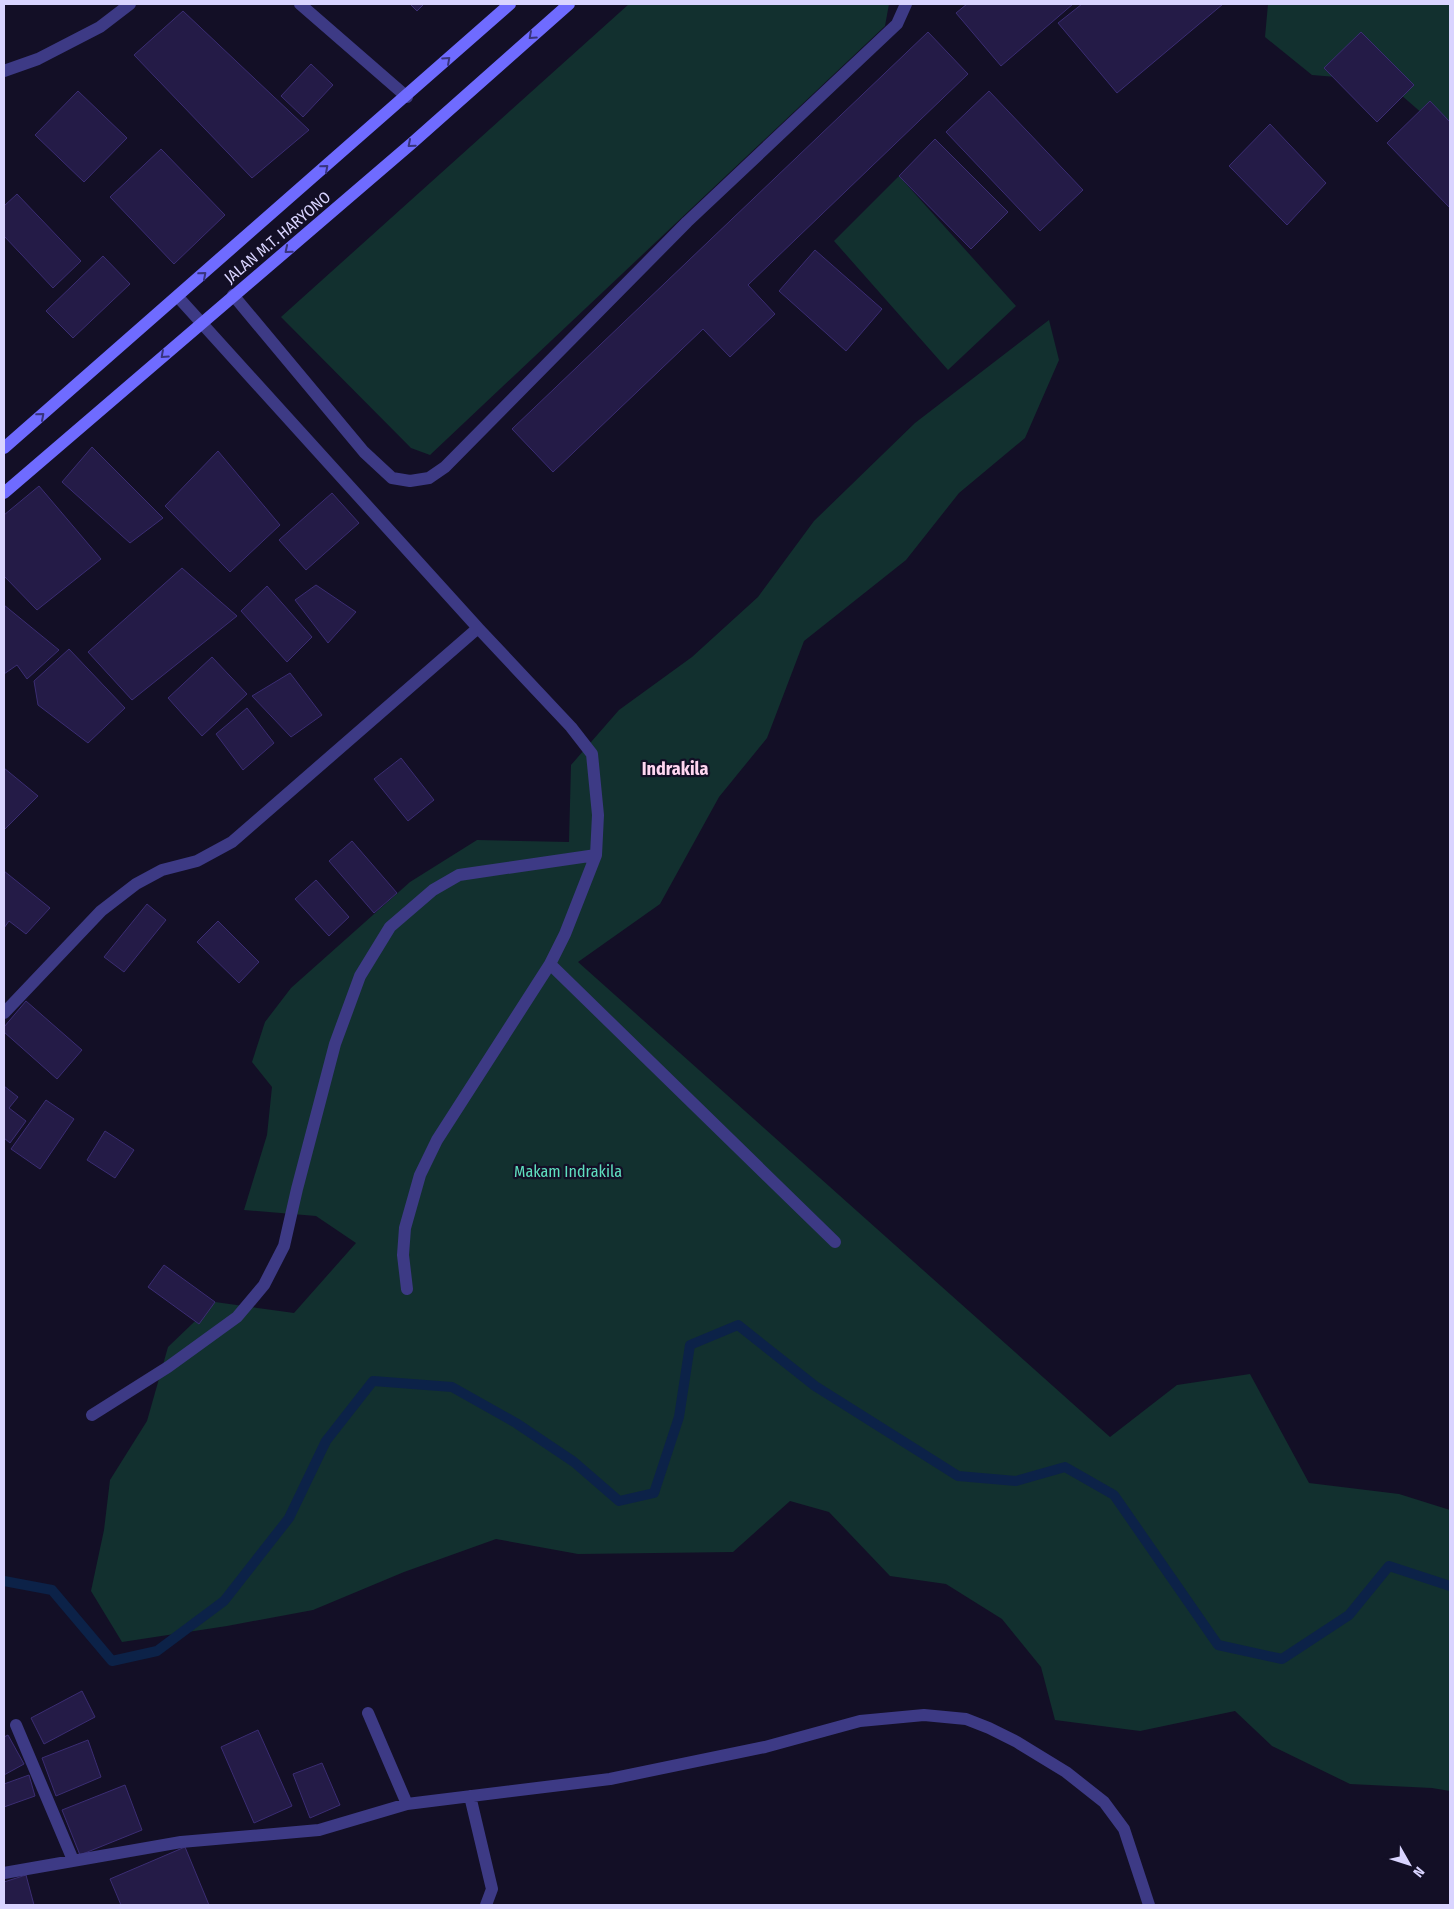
<svg xmlns="http://www.w3.org/2000/svg" width="1454" height="1909" viewBox="0 0 1454 1909" font-family="'Fira Sans Condensed',sans-serif">
<rect width="100%" height="100%" fill="#130f26"/>
<path fill="#12302f" d="M629,4h260l-4,22 -455,429 -19,-7 -130,-131z
M1268,4h182v119l-19,-2 -46,-40 -73,-6 -47,-38z
M899,176l117,130 -68,64 -114,-129z
M1049,320l10,40 -34,78 -66,55 -53,67 -102,81 -37,97 -48,59 -59,107 -82,58 532,475 67,-52 73,-11 59,109 90,11 51,16v281l-18,-3 -82,-4 -78,-38 -37,-35 -95,20 -85,-11 -14,-53 -39,-48 -56,-35 -56,-8 -61,-64 -39,-11 -57,51 -155,2 -82,-15 -92,33 -91,38 -86,16 -105,16 -31,-51 13,-61 6,-50 37,-59 21,-74 47,-45 79,11 62,-70 -40,-27 -72,-6 23,-75 5,-48 -20,-25 13,-40 26,-34 119,-106 67,-42 92,2 2,-77 48,-55 73,-53 66,-60 56,-76 101,-98z"/>
<g fill="none" stroke-linecap="round" stroke-linejoin="round">
<path stroke="#0c2248" stroke-width="10" d="M4,1581l48,9 60,71 45,-10 67,-50 65,-83 37,-77 47,-60 79,6 64,36 58,39 45,39 35,-8 25,-76 11,-72 48,-20 77,61 143,90 58,5 49,-14 49,28 104,150 64,14 67,-44 40,-49 61,20"/>
</g>
<path fill="#241b47" stroke="#3b2d73" d="M410,4h14l-7,7z
M967,4h106l-72,62 -45,-53z
M1082,4h141l-106,89 -59,-70z
M183,11l126,119 -57,48 -118,-123z
M928,32l40,42 -220,211 27,29 -45,43 -27,-28 -150,143 -41,-43z
M1361,32l53,53 -37,37 -53,-54z
M311,64l22,21 -30,32 -22,-21z
M78,91l49,47 -43,44 -49,-47z
M989,91l94,99 -43,41 -94,-99z
M1430,101l20,21v86l-63,-65z
M1270,124l56,59 -39,42 -58,-59z
M935,139l73,73 -37,37 -72,-73z
M161,149l64,66 -51,49 -64,-67z
M17,194l64,67 -28,27 -49,-52v-30z
M815,250l67,59 -36,42 -67,-60z
M103,256l27,28 -57,54 -27,-27z
M92,447l71,71 -33,25 -68,-61z
M218,451l62,74 -50,47 -65,-66z
M39,486l62,73 -64,51 -33,-34v-61z
M332,493l27,30 -53,47 -27,-30z
M182,568l55,48 -105,84 -44,-48z
M316,585l40,27 -28,31 -33,-43z
M267,586l45,51 -25,25 -46,-51z
M4,605l55,45 -32,29 -10,-14 -13,9z
M69,649l56,59 -37,35 -50,-38 -4,-24z
M212,657l35,37 -45,42 -34,-38z
M290,673l32,42 -31,22 -39,-41z
M247,708l27,35 -31,27 -27,-36z
M401,758l33,42 -26,21 -34,-42z
M4,768l34,28 -34,34z
M352,841l45,52 -23,20 -45,-52z
M4,871l46,37 -24,26 -17,-13 -5,7z
M316,880l33,37 -20,19 -34,-37z
M147,904l19,16 -42,52 -20,-15z
M218,921l41,41 -20,21 -42,-41z
M26,1001l56,49 -25,29 -53,-47v-5z
M4,1086l14,11 -9,11 17,13 -16,22 -6,-5z
M46,1100l28,19 -34,50 -29,-20z
M105,1131l29,19 -19,28 -28,-18z
M164,1265l51,37 -16,22 -51,-37z
M82,1691l13,26 -51,27 -13,-26z
M258,1730l34,76 -38,17 -33,-76z
M8,1735l16,29 -20,11v-38z
M88,1740l13,37 -45,19 -14,-38z
M322,1763l18,42 -30,13 -17,-44z
M29,1775l6,21 -31,11v-23z
M125,1785l17,45 -62,25 -18,-45z
M185,1847l24,58h-88l-11,-26z
M26,1875l8,30h-30v-23z"/>
<g fill="none" stroke-linecap="round" stroke-linejoin="round">
<path stroke="#3d3a85" stroke-width="12" d="M233,295l131,157 28,26 18,3 19,-3 16,-11 242,-245 210,-198 9,-20"/>
<path stroke="#3d3a85" stroke-width="12" d="M300,4l107,93
M4,71l34,-12 62,-32 30,-23
M178,297l300,331
M550,964l285,278
M4,1013l97,-102 35,-27 26,-14 35,-9 35,-19 246,-214 93,99 21,27 6,61 -2,40 -31,79 -15,30 -113,176 -17,35 -15,53 -2,27 4,34
M92,1415l76,-48 69,-50 27,-32 20,-39 13,-57 38,-145 25,-68 30,-49 43,-37 26,-15 137,-20
M368,1713l39,91
M16,1725l57,135
M470,1796l22,93 -6,16
M4,1873l177,-31 138,-12 88,-26 203,-25 155,-32 95,-26 64,-6 42,4 23,9 28,14 49,30 38,30 20,27 25,76"/>
<path stroke="#6f6bff" stroke-width="12" d="M4,448l506,-444
M4,493l407,-349 158,-140"/>
</g>
<defs><path id="oneway-chevron" d="M-2-3.5L2.5 0L-2 3.5" fill="none" stroke-width="1.6" stroke-linecap="round" stroke-linejoin="round" transform="scale(1.25)"/></defs>
<g stroke="#38347d">
<use href="#oneway-chevron" transform="translate(532 36) rotate(138)"/>
<use href="#oneway-chevron" transform="translate(447 60) rotate(-42)"/>
<use href="#oneway-chevron" transform="translate(411 144) rotate(139)"/>
<use href="#oneway-chevron" transform="translate(325 168) rotate(-41)"/>
<use href="#oneway-chevron" transform="translate(288 250) rotate(140)"/>
<use href="#oneway-chevron" transform="translate(203 275) rotate(-41)"/>
<use href="#oneway-chevron" transform="translate(164 355) rotate(138)"/>
<use href="#oneway-chevron" transform="translate(41 416) rotate(-41)"/>
</g>
<g text-anchor="middle" stroke-width="4.5" stroke-linejoin="round" paint-order="stroke">
<g font-size="16" fill="#d9d4ff" stroke="#130f26">
<text transform="translate(277 237) rotate(-40)" y="6">JALAN M.T. HARYONO</text>
</g>
<g font-size="16" fill="#5fe0c0" stroke="#130f26">
<text x="568" y="1177">Makam Indrakila</text>
</g>
<g font-size="18" font-weight="bold" fill="#ffd6f0" stroke="#130f26">
<text x="675" y="775">Indrakila</text>
</g>
</g>
<rect width="1454" height="1909" fill="none" stroke="#d9d4ff" stroke-width="10"/>
<g transform="translate(1409 1864) rotate(129)" stroke="#130f26" stroke-width="4" paint-order="stroke">
<path d="M0-4L9 19L0 12L-9 19Z" fill="#d9d4ff"/>
<text y="-8" font-size="14" font-weight="bold" text-anchor="middle" fill="#d9d4ff">N</text>
</g>
</svg>
